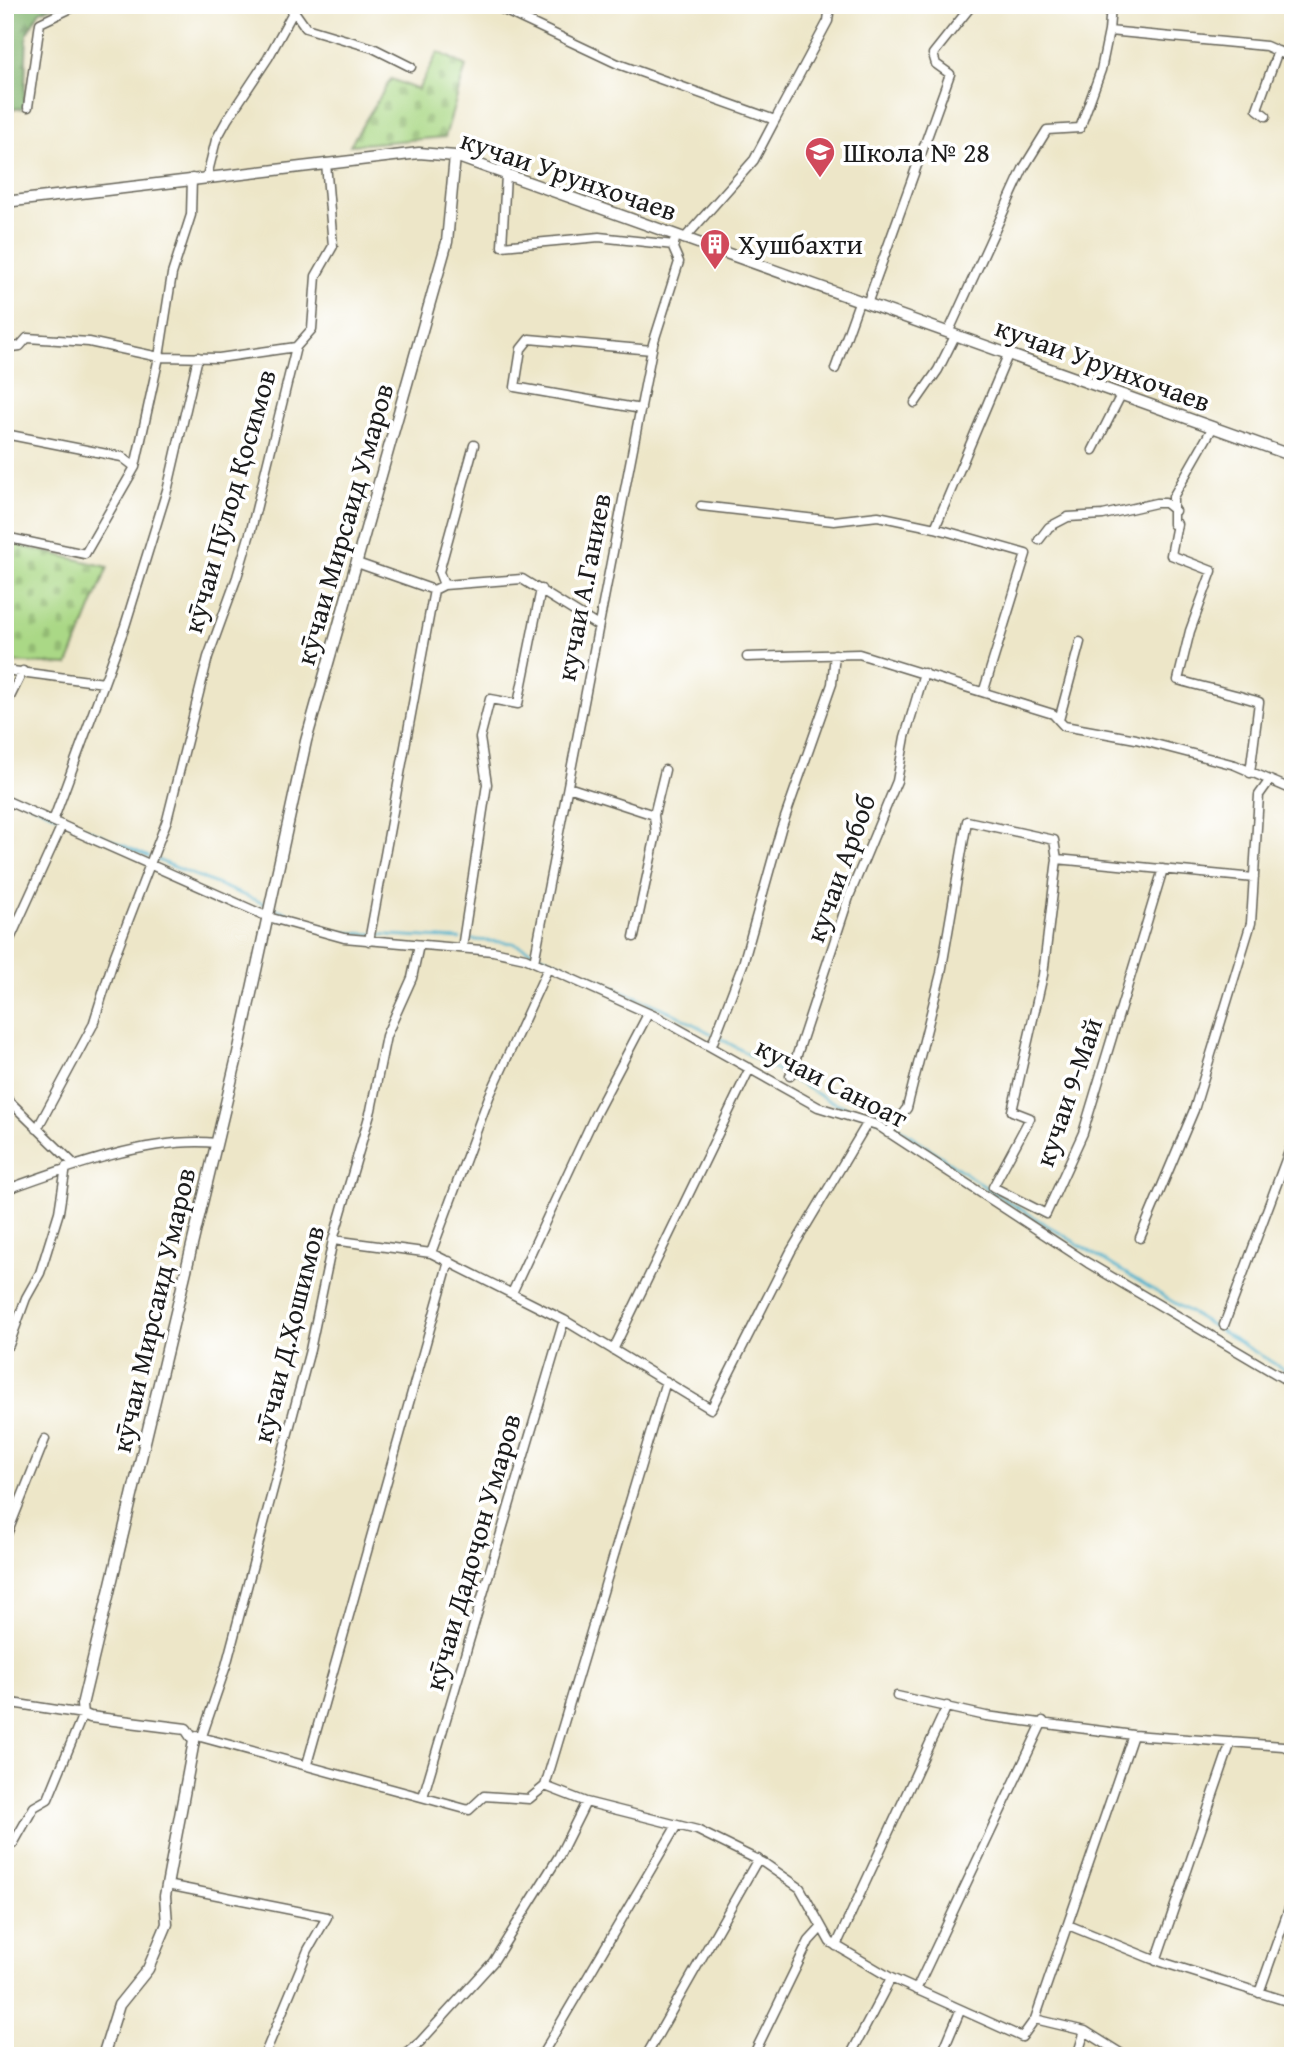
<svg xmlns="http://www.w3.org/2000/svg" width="1298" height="2061" viewBox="0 0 1298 2061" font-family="'Gentium Book Plus',serif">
<defs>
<pattern id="forest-firs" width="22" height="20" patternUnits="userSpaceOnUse" patternTransform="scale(1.75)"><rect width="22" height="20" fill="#87b873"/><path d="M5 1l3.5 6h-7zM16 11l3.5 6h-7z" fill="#6e955e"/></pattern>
<pattern id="cemetery-stones" width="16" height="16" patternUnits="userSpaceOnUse" patternTransform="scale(1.75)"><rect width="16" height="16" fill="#aad886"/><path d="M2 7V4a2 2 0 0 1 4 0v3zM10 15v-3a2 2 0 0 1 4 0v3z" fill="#92b973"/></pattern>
</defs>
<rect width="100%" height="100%" fill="#fff"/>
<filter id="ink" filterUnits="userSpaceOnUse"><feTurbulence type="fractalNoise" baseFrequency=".0143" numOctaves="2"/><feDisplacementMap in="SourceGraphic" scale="14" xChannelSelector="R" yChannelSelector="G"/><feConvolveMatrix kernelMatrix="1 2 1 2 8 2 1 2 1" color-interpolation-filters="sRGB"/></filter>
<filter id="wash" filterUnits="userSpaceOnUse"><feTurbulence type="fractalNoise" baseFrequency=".00686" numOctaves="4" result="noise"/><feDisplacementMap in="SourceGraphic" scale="28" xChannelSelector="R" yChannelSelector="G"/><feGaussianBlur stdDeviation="1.57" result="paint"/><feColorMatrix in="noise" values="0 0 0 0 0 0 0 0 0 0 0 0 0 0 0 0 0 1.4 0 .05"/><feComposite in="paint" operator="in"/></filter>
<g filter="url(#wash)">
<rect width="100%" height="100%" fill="#ede6c8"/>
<path fill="url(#forest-firs)" stroke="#526a48" stroke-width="2" d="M5,5h56l-21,6 -13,22 -3,75 -19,2z"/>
<path fill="url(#cemetery-stones)" stroke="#637a51" stroke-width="2" d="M438,52l28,14 -21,71 -95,8 41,-66 27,11z
M5,542l103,25 -40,98 -63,-3z"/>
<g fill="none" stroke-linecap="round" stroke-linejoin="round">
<path stroke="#4fb2ce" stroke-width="2.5" d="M5,792l144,65
M155,859l169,69
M337,932l123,7
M466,939l47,4 158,69 41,22
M718,1037l110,63 72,28 94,65 299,182"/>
</g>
</g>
<g filter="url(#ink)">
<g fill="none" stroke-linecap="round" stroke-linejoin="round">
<g stroke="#656358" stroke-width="11">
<path id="minor" d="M493,5l125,59 157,56 -21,40 -70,79
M1111,5l-2,26 157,15 27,12
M294,11l12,17 67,20 38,19
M28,107l12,-84 38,-18
M1266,116l-9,-7 21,-58
M775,120l53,-99 2,-16
M506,175l-4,71 97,-9 75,8
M207,176l9,-36 11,-20 41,-62 29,-53
M867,304l83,-230 -14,-10 -3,-10 39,-49
M948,333l75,-164 24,-39 33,-2 21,-58 8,-39
M5,348l15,-2 7,-8 62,4 70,15 60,1 77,-11
M835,369l24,-67
M915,403l23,-33 17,-34
M641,409l-126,-22 6,-38 8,-10 123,11
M1213,427l-40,70v27h4l-6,31 41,16 -22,60 -12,49c27,8 54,13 81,22l-9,71
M5,434l117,23 13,10
M1093,450l28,-55
M701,506l133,15 44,-5 57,12 91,26 -42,136
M935,528l73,-173
M5,537l80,17 50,-87 24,-110 13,-83 19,-59 1,-37
M1039,540l10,-13 19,-10 35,-2 53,-12h9l10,8
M357,563l77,27
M444,585l-5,-13 35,-127
M747,657l112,-3 194,60 11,12 72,13 99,26 58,25
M5,670l99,13
M5,707l18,-36
M1059,720l21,-78
M568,787l86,28 11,-45
M5,800l263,117 76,21 149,13 32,7 134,60 159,89 59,18 211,138 205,121
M53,821l72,-195 43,-139 30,-130
M1057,859l197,19
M634,937l22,-103 -2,-19
M369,941l65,-351 10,-5 78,-6 76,47
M462,948l25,-164 -7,-46 10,-39 28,5 23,-115
M5,950l57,-125
M534,962l119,-618 26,-82 -6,-14 3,-12
M712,1045l31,-81 38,-135 51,-145 3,-30
M790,1076l60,-182 47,-113 8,-44 19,-64
M5,1097l69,67
M37,1129l56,-104 22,-70 52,-135 41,-163 29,-80 14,-47 45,-183 16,-18 4,-53 17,-30 -7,-83
M888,1133l19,-25 34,-135 26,-152 87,19 3,19 -14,116 -31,136 18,7 -37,69 53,27 37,-81 80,-264
M5,1190c60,-22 147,-54 211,-47
M1140,1238l54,-128 57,-187 8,-128 10,-14
M333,1240l98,13 133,67 147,89 80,-158 77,-129
M431,1253l58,-156 59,-129
M512,1293l84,-180 52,-99
M1224,1325l69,-184
M9,1345l17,-47 14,-25 19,-61 7,-45
M613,1350l137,-282
M5,1539l40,-100
M897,1696l89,20 147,19 150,11 10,4
M5,1702l78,12 -35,85 -14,8 -21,37 -8,-4
M197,1736l272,74 15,-14 45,3 16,-13
M202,1736l24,-70 84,-316 23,-110 38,-130 15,-74 26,-58 7,-33
M307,1764l142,-503
M545,1786l41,16 111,28 67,33 36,25 30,54 61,36 131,59 13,-18 50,12 40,25
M545,1786l121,-405
M423,1797l141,-477
M167,1885l160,32 -19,33 -44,106
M1068,1925l84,34 141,44
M836,1946l111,-240
M1156,1961l75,-219
M916,1990l127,-269
M1259,1993l34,-96
M1035,2019l98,-284
M403,2056l17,-14 73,-80 66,-106 27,-54
M533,2056l10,-3 134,-228
M646,2056l112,-197
M753,2056l56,-115 12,-13
M850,2056l41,-78
M941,2056l19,-45
M1077,2056l8,-25"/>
</g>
<g stroke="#656358" stroke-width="13">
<path id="tertiary" d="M5,202l414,-49 36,3 838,300
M103,2056l16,-51 29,-36 19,-45 -2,-28 29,-155 -8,-12 -96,-12 -7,-3 -1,-9 156,-652 68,-312 141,-499 8,-86"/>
</g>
<use href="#minor" stroke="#fff" stroke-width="8"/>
<use href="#tertiary" stroke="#fff" stroke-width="10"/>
</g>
</g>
<defs>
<g id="school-pin" transform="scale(1.575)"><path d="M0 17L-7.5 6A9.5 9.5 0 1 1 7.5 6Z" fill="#d1495b" stroke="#fff"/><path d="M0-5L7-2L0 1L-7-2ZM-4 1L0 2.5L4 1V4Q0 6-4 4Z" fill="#fff"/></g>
<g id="building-pin" transform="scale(1.575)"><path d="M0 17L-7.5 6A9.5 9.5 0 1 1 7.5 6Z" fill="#d1495b" stroke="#fff"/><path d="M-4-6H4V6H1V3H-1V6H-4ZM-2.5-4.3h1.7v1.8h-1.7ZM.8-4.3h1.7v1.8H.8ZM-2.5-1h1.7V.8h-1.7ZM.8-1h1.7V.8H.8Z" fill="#fff"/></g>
</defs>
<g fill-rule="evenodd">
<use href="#school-pin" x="820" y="152"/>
<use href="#building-pin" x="715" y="244"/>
</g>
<g text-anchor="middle" stroke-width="7" stroke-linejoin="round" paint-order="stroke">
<g font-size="28" fill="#1c1c1c" stroke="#fff" text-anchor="start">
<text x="843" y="162">Школа № 28</text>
<text x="738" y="254">Хушбахти</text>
</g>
<g font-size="28" fill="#1c1c1c" stroke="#fff">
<text transform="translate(569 175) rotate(19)" y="10">кучаи Урунхочаев</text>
<text transform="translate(1103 364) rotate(20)" y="10">кучаи Урунхочаев</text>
<text transform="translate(229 501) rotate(-74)" y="10">кӯчаи Пӯлод Қосимов</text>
<text transform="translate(344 524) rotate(-74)" y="10">кӯчаи Мирсаид Умаров</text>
<text transform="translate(583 587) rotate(-79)" y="10">кучаи А.Ганиев</text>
<text transform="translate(840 868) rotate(-70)" y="10">кучаи Арбоб</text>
<text transform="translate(832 1082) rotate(27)" y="10">кучаи Саноат</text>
<text transform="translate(1068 1092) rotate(-71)" y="10">кучаи 9-Май</text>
<text transform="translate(153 1310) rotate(-77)" y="10">кӯчаи Мирсаид Умаров</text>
<text transform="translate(288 1334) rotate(-76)" y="10">кӯчаи Д.Ҳошимов</text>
<text transform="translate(472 1552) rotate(-74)" y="10">кӯчаи Дадоҷон Умаров</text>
</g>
</g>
<rect width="1298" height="2061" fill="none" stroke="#fff" stroke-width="28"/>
</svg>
